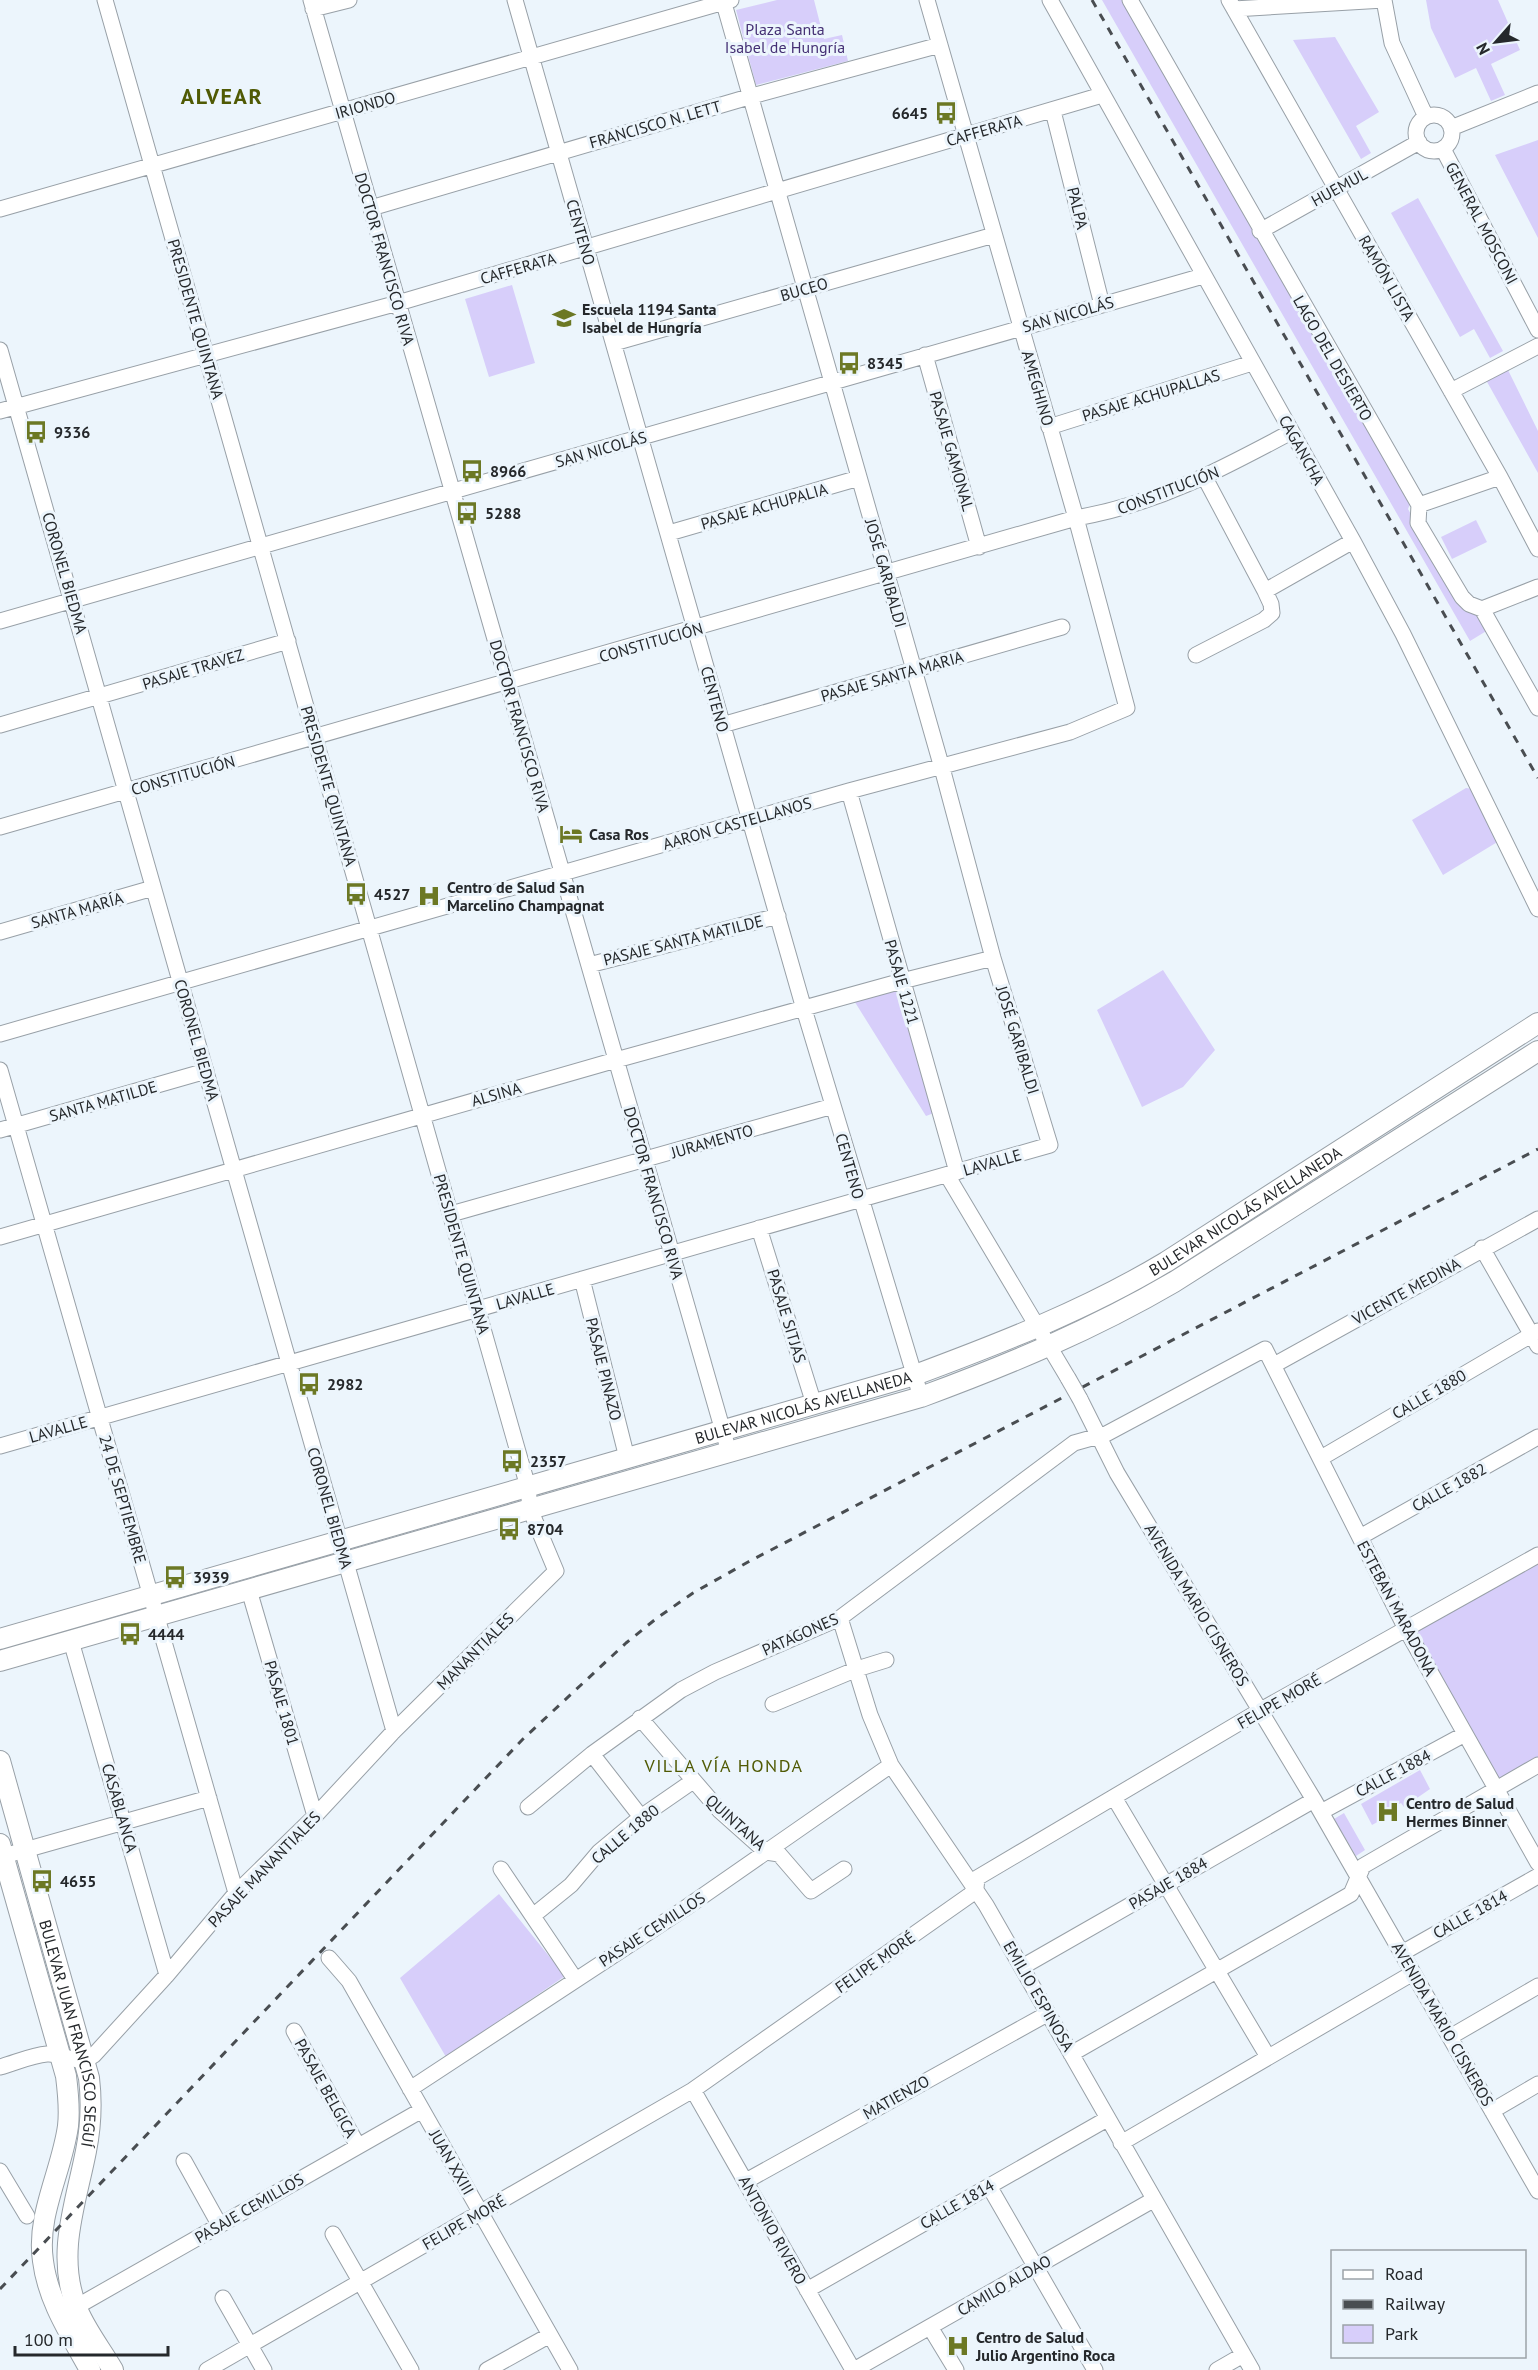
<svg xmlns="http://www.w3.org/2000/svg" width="1538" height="2370" viewBox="0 0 1538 2370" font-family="'PT Sans',sans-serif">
<rect width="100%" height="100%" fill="#ecf5fc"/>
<path fill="#d7cefa" d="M777,0h37l10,39 18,-4 6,26 -92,24 -20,-75z
M1102,0h22l288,499 -4,10 53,94 17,8 10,19 -18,11z
M1426,0h72l22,50 -29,14 14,31 -14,6 -15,-33 -21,10 -24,-50z
M1335,37l44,75 -23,14 15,27 -10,6 -68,-119z
M1538,140v98l-43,-83z
M1418,198l85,153 -13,7 -16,-29 -14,8 -69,-124z
M512,285l23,78 -46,14 -24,-78z
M1508,370l30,61v42l-52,-93z
M1476,520l11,22 -35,17 -11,-22z
M1466,788l7,1 26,52 -56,34 -31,-55z
M1163,970l52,80 -32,37 -41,20 -45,-97z
M889,988l10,5 35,120 -8,3 -73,-117z
M1538,1555v210l-42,24 -90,-160z
M1420,1770l10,19 -26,18 -3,-4 -22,12 2,5 -9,5 -11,-21z
M1344,1813l21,37 -9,6 -22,-37z
M499,1894l66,82 -119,81 -46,-79z"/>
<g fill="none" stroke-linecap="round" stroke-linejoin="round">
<g stroke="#98a0a7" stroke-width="17">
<path id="minor" d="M311,0l418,1452
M515,0l289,1009 117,388
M1050,0l303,541 50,93 135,275
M1130,0l289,505 -1,18 44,74 7,7 13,5 56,99
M1229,0l271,477 38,72
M1384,0l8,43 34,74
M313,9l36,-9
M1234,9l150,-9
M1053,111l49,194
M1416 133a18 18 0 1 1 36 0a18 18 0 1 1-36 0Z
M1451,128l87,-35
M1443,149l95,181
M371,208l381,-112 188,-51
M0,209l731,-209
M1260,231l159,-89
M614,343l380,-108
M0,350l394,1381
M925,355l54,192
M1451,391l87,-45
M0,411l398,-108 704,-208
M1049,427l203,-64
M1419,505l81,-28
M669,533l190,-55
M1265,591l88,-50
M1482,609l56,-22
M0,621l1203,-345
M1196,655l68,-35 8,-7 -1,-9 -6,-13 -60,-113
M0,725l288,-84
M722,725l340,-98
M849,791l108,381
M0,827l1076,-309c81,-14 144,-48 215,-86
M0,932l153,-44
M589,965l189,-49
M0,1034l849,-243 221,-59 57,-24 -51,-190 -149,-518
M0,1070l236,823
M0,1130l206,-59
M947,1175l121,203
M451,1214l382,-108
M759,1228l55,176
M0,1237l616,-177 286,-79 91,-23
M1482,1248l56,98
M582,1279l45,179
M1274,1365l264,-146
M1080,1399l37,74 197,327 224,391
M0,1446l1050,-301 -57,-187 -51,-190 -219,-768
M1321,1458l217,-127
M1360,1537l178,-100
M249,1590l66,226
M840,1618l30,97 21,50 95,140 266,465
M71,1641l96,334
M773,1704l84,-35 29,-9
M640,1718l80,93 46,41 13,2 32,37 33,-22
M592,1754l49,63
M1115,1799l153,258
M528,1807l64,-53 89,-64 34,-18 125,-54 234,-175 32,-9 159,-85 141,280 132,234
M1321,1812l144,-78
M0,1857l209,-59
M501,1869l74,110
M534,1915l37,-30 28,-33 42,-35 52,-36
M1402,1953l136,-77
M329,1958l20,23 221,389
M1022,1967l292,-167
M294,2031l64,115
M1450,2037l88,-51
M1071,2054l280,-160 12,-28 175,-101
M0,2067c15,-4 32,-12 47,-13 18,-1 30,13 47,1l73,-80 69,-82 79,-77 79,-85 162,-160 -26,-62 -2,-22 -423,-1487
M410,2089l274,-180 207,-144
M693,2090l160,280
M1492,2111l46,-27
M1121,2143l292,-170
M184,2161l35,63
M0,2171l27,45
M746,2181l301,-167
M989,2186l106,184
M333,2234l78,136
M807,2290l300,-171
M223,2298l41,72
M76,2307l346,-197
M930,2327l26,43
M207,2370l486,-280 277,-195 6,-7 1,-10 284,-168 277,-155
M487,2370l63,-35
M854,2370l299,-170
M1217,2370l26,-15"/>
</g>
<g stroke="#98a0a7" stroke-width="22">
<g id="major">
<path id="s1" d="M0,1639l915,-264c86,-32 171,-65 251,-113l372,-239"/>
<path d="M0,1661l921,-264c89,-33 171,-67 253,-115l364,-231"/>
<path id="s2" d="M0,1761l89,317c3,25 2,48 -3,73 -10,52 -30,102 -10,155 8,22 25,43 37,64"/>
<path d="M0,1844l66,232c2,16 4,33 2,50 -6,45 -32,89 -25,135 5,40 28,74 47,109"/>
</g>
</g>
<use href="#minor" stroke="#fff" stroke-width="15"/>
<use href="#major" stroke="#fff" stroke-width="20"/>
<path stroke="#494d51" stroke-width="3" stroke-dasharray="8 8" stroke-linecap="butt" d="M1092,0l446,778
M0,2289l523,-550 103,-96 31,-25 36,-25 55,-31 790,-413"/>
<g stroke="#98a0a7" stroke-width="17" stroke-linecap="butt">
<path id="minor-bridge" d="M1068,1378l12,21"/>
</g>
<use href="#minor-bridge" stroke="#fff" stroke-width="15"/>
</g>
<defs>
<g id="bus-bare" transform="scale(1.8)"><path d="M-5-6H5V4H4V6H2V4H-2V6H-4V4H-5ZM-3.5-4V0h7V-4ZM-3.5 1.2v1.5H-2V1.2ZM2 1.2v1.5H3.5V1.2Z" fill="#6c7824" stroke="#ecf5fc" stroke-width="2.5" paint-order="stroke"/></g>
<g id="school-bare" transform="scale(1.8)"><path d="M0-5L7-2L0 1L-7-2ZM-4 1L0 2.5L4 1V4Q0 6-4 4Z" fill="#6c7824" stroke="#ecf5fc" stroke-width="2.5" paint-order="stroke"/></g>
<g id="hotel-bare" transform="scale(1.8)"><path d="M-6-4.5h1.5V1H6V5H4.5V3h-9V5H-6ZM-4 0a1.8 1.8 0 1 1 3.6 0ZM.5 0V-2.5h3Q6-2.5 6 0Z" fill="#6c7824" stroke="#ecf5fc" stroke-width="2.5" paint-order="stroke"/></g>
<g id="hospital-bare" transform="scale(1.8)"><path d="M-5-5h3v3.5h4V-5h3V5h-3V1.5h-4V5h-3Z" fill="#6c7824" stroke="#ecf5fc" stroke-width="2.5" paint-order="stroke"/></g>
</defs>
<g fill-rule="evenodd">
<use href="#bus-bare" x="946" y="113"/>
<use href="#school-bare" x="564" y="318"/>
<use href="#bus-bare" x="849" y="363"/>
<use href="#bus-bare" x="36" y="432"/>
<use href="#bus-bare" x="472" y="471"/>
<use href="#bus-bare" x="467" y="513"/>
<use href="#hotel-bare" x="571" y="834"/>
<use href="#bus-bare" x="356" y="894"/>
<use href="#hospital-bare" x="429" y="896"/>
<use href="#bus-bare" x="309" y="1384"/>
<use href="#bus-bare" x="512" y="1461"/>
<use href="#bus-bare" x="509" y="1529"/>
<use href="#bus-bare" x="175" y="1577"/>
<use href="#bus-bare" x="130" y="1634"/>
<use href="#hospital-bare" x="1388" y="1812"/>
<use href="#bus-bare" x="42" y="1881"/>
<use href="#hospital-bare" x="958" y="2346"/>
</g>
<g text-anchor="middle" stroke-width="6" stroke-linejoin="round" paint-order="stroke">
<g font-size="16" fill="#453074" stroke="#ecf5fc">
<text x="785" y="35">Plaza Santa<tspan x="785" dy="18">Isabel de Hungría</tspan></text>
</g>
<g font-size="16" fill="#25282b" stroke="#ecf5fc">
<text transform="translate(365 105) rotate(-16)" y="6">IRIONDO</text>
<text transform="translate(655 124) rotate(-16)" y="6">FRANCISCO N. LETT</text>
<text transform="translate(984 130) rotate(-16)" y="6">CAFFERATA</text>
<text transform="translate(1339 187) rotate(-29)" y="6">HUEMUL</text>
<text transform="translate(1078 208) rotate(76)" y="6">PALPA</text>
<text transform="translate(1482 223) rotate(62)" y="6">GENERAL MOSCONI</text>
<text transform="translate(581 232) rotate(74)" y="6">CENTENO</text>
<text transform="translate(385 259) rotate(74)" y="6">DOCTOR FRANCISCO RIVA</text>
<text transform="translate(518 268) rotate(-16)" y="6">CAFFERATA</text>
<text transform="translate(1387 278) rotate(60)" y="6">RAMÓN LISTA</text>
<text transform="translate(804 289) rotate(-16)" y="6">BUCEO</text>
<text transform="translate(1068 314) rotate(-16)" y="6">SAN NICOLÁS</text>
<text transform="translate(196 319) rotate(74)" y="6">PRESIDENTE QUINTANA</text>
<text transform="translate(1333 358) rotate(60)" y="6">LAGO DEL DESIERTO</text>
<text transform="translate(1038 388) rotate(74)" y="6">AMEGHINO</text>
<text transform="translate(1151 395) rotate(-17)" y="6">PASAJE ACHUPALLAS</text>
<text transform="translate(601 449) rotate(-16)" y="6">SAN NICOLÁS</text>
<text transform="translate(1302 450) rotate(61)" y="6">CAGANCHA</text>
<text transform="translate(952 451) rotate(74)" y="6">PASAJE GAMONAL</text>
<text transform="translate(1168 490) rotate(-21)" y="6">CONSTITUCIÓN</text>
<text transform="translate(764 506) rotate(-16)" y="6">PASAJE ACHUPALIA</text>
<text transform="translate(65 573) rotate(74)" y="6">CORONEL BIEDMA</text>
<text transform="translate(886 573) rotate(74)" y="6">JOSÉ GARIBALDI</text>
<text transform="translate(651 642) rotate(-16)" y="6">CONSTITUCIÓN</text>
<text transform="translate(193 669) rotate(-17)" y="6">PASAJE TRAVEZ</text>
<text transform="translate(892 676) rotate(-16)" y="6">PASAJE SANTA MARIA</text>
<text transform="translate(715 699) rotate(75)" y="6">CENTENO</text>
<text transform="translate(520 726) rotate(74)" y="6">DOCTOR FRANCISCO RIVA</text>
<text transform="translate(183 775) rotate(-16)" y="6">CONSTITUCIÓN</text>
<text transform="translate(329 786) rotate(74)" y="6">PRESIDENTE QUINTANA</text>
<text transform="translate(737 823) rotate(-16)" y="6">AARON CASTELLANOS</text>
<text transform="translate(77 910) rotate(-16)" y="6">SANTA MARÍA</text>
<text transform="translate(683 940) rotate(-14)" y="6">PASAJE SANTA MATILDE</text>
<text transform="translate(902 982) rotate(74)" y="6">PASAJE 1221</text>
<text transform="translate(197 1040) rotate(74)" y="6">CORONEL BIEDMA</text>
<text transform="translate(1018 1040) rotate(73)" y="6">JOSÉ GARIBALDI</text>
<text transform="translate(496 1094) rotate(-16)" y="6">ALSINA</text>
<text transform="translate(103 1101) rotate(-16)" y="6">SANTA MATILDE</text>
<text transform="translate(712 1141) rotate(-16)" y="6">JURAMENTO</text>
<text transform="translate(992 1162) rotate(-16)" y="6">LAVALLE</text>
<text transform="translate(850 1166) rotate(74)" y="6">CENTENO</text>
<text transform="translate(654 1193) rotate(74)" y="6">DOCTOR FRANCISCO RIVA</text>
<text dy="6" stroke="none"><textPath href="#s1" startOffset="1322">BULEVAR NICOLÁS AVELLANEDA</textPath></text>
<text transform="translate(462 1254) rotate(74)" y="6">PRESIDENTE QUINTANA</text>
<text transform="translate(1406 1291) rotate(-29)" y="6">VICENTE MEDINA</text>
<text transform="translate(525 1296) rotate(-16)" y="6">LAVALLE</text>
<text transform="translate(787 1316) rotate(73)" y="6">PASAJE SITJAS</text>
<text transform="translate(604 1369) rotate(76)" y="6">PASAJE PINAZO</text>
<text transform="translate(1429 1394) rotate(-30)" y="6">CALLE 1880</text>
<text dy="6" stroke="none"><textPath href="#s1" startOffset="836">BULEVAR NICOLÁS AVELLANEDA</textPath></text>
<text transform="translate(58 1429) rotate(-16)" y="6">LAVALLE</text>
<text transform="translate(1449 1487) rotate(-29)" y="6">CALLE 1882</text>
<text transform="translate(123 1499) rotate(74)" y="6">24 DE SEPTIEMBRE</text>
<text transform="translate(330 1508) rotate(74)" y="6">CORONEL BIEDMA</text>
<text transform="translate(1197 1605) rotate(59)" y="6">AVENIDA MARIO CISNEROS</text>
<text transform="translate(1397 1608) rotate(62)" y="6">ESTEBAN MARADONA</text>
<text transform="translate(800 1634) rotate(-24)" y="6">PATAGONES</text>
<text transform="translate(475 1651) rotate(-45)" y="6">MANANTIALES</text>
<text transform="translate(1279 1701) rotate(-30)" y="6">FELIPE MORÉ</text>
<text transform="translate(282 1703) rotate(74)" y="6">PASAJE 1801</text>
<text transform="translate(1393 1773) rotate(-28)" y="6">CALLE 1884</text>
<text transform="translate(120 1808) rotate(74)" y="6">CASABLANCA</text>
<text transform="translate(736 1822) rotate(42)" y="6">QUINTANA</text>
<text transform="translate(625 1834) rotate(-40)" y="6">CALLE 1880</text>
<text transform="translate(264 1869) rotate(-46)" y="6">PASAJE MANANTIALES</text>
<text transform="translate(1168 1883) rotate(-30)" y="6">PASAJE 1884</text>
<text transform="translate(1470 1914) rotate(-29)" y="6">CALLE 1814</text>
<text transform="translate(652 1929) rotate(-33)" y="6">PASAJE CEMILLOS</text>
<text transform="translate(875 1962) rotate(-35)" y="6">FELIPE MORÉ</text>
<text transform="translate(1039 1996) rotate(60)" y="6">EMILIO ESPINOSA</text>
<text transform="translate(1443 2024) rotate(60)" y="6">AVENIDA MARIO CISNEROS</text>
<text dy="6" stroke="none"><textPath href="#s2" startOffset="282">BULEVAR JUAN FRANCISCO SEGUÍ</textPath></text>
<text transform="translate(326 2088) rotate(61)" y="6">PASAJE BELGICA</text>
<text transform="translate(896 2097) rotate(-29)" y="6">MATIENZO</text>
<text transform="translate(452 2162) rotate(60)" y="6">JUAN XXIII</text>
<text transform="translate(957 2204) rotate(-30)" y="6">CALLE 1814</text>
<text transform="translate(249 2208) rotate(-30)" y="6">PASAJE CEMILLOS</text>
<text transform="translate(464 2222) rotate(-30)" y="6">FELIPE MORÉ</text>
<text transform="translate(773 2230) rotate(61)" y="6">ANTONIO RIVERO</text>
<text transform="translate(1004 2285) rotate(-30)" y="6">CAMILO ALDAO</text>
</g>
<g font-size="16" font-weight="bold" fill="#25282b" stroke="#ecf5fc" text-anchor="start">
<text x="928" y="119" text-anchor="end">6645</text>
<text x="582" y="315">Escuela 1194 Santa<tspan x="582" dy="18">Isabel de Hungría</tspan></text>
<text x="867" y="369">8345</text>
<text x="54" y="438">9336</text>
<text x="490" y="477">8966</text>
<text x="485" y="519">5288</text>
<text x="589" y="840">Casa Ros</text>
<text x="447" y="893">Centro de Salud San<tspan x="447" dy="18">Marcelino Champagnat</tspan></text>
<text x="374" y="900">4527</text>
<text x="327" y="1390">2982</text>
<text x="530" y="1467">2357</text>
<text x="527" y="1535">8704</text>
<text x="193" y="1583">3939</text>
<text x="148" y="1640">4444</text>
<text x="1406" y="1809">Centro de Salud<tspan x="1406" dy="18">Hermes Binner</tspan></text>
<text x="60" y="1887">4655</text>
<text x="976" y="2343">Centro de Salud<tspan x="976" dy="18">Julio Argentino Roca</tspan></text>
</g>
<g font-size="18" letter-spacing="1.5" fill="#505a04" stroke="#ecf5fc">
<text x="724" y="1772">VILLA VÍA HONDA</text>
</g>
<g font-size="22" font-weight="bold" letter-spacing="1.5" fill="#505a04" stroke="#ecf5fc">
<text x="222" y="104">ALVEAR</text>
</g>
</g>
<rect x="1331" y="2250" width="195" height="108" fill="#ecf5fc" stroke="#9ca3a8" stroke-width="1.5"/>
<rect x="1343" y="2270" width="30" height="9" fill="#ffffff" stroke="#9ca3a8" stroke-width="1.5"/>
<text x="1385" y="2280" font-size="18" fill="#25282b">Road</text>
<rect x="1343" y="2300" width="30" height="9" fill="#494d51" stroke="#9ca3a8" stroke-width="1.5"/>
<text x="1385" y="2310" font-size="18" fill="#25282b">Railway</text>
<rect x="1343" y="2325" width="30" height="18" fill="#d7cefa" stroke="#9ca3a8" stroke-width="1.5"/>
<text x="1385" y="2340" font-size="18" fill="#25282b">Park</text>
<g transform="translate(1496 42) rotate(242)" stroke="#ecf5fc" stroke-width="4.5" paint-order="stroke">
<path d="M0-4.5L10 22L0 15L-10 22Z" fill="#25282b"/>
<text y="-9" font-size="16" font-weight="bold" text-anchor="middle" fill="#25282b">N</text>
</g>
<path d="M15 2346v9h153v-9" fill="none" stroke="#25282b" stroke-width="3"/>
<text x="24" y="2346" font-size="18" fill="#25282b" stroke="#ecf5fc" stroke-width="4.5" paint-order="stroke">100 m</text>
</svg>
